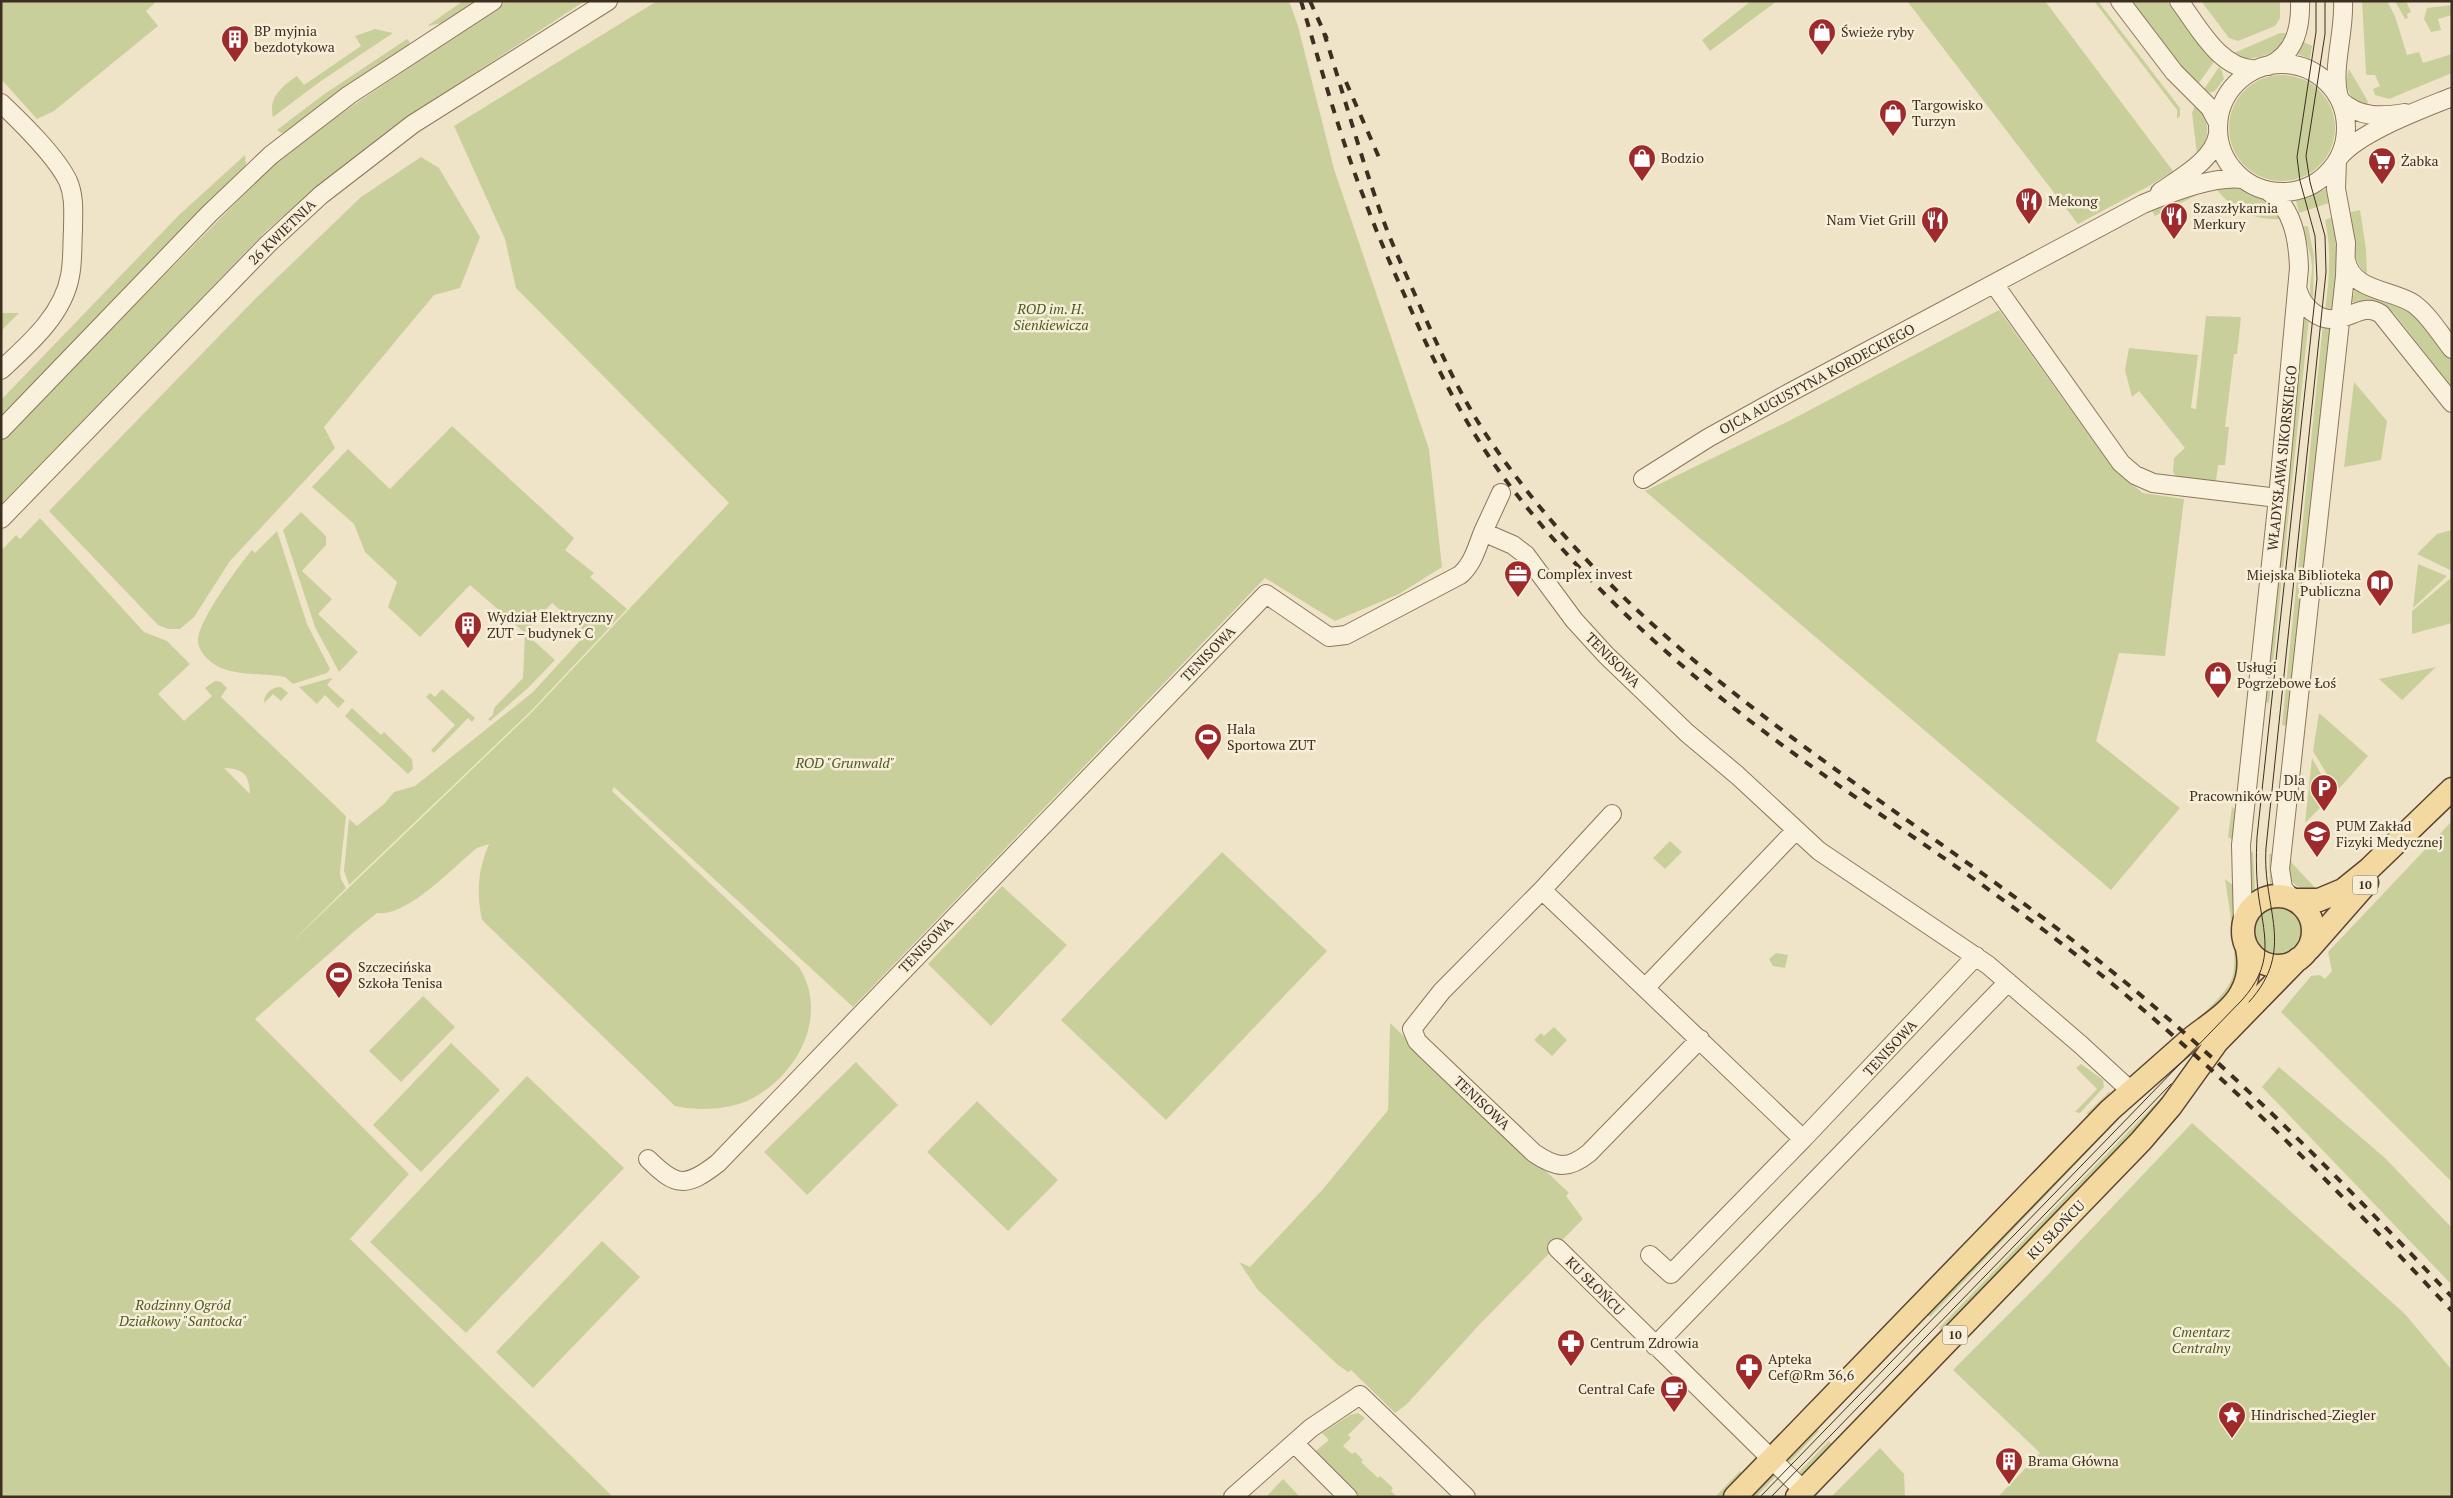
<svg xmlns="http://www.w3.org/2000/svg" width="2453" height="1498" viewBox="0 0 2453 1498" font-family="'PT Serif',serif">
<rect width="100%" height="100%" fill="#f0e4c8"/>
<path fill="#c9cf9b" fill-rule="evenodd" d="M1,1h156l-11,10 12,15 -104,85 -17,8 -36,-40z
M463,1h15l-35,22 -16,3z
M507,1h78l-187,122 -65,51 -66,56 -266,277v-66l277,-281 55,-41z
M657,1h632l9,25 36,143 95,280 13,118 -43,27 -64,27 -70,-43 -412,429 -239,-220 -2,4 187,176c31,49 -2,111 -52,134 -22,9 -49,10 -72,5l-193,-186c-6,-28 -4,-50 7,-76l-12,4c-24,19 -69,69 -100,65l-20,16 -102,90 154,155 -59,65 263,258h-612v-946l15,-16 4,4 20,-21 104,114 23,9 23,23 -32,30 26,27 28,-25 -7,-8 10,-7 6,1 6,6 -6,9 125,119 -6,56 1,7 5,9 -56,56 242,-232 197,-209 -213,-215 -11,-49 -51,-113zM224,768c20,1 25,6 26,26z
M1751,1h26l-67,50 -8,-11z
M1907,1h138l128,170 -24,15 -71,38z
M2094,1h4l82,107v8l-3,3v-9z
M2129,1h38l47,61 -16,22 -12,-10z
M2201,1h79v17l-5,8 -37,15 -9,-3z
M2362,1h25l8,15 12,39 12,-3 4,11 29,-9v19l-63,26 -14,-4 -2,-6 7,-3 -5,-11h-8l-1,-2z
M2395,1h11l5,11 -4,2 1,4 -3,1z
M2452,5v10l-14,4 3,11 -10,2 -7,-13 3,-11z
M375,29l18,4 -72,48 -48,36c-5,-19 9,-31 24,-41l7,9 57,-39 -6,-10z
M2280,33h6c-3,6 -6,13 -11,17 -10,7 -32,13 -41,3z
M407,39l3,3 -2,4 -83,56 -38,30 -6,1 -4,-3 46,-35z
M2302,41l10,5 -2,13 -12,-5z
M2219,67l3,4 2,8 -9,12 -5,2 -6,-4z
M2349,69l17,29 2,4 -1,4c-18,-4 -24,-21 -18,-37z
M2229 128a53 53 0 1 1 106 0a53 53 0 1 1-106 0Z
M2195,106c16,14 16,33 2,48l-5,-41z
M245,155l1,9 -4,7 -241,246v-17l178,-185z
M421,157l18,11 41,69 -20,51 -26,7 -110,132 11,21 -105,113 -36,56 -14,12h-12l-10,-4 -109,-114 206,-212 106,-102z
M2238,186l10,7 17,5 16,18 -1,3c-25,2 -51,-11 -65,-32z
M2326,189l3,14 -30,10 -3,-12z
M2203,192l-48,24 -5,-9z
M2360,210l6,39 1,26c-17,-15 -14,-42 -16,-63z
M2333,217c3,18 8,81 -3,94h-5c4,-31 7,-60 0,-91z
M2308,226l6,30 -1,47c-6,-12 -1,-24 -1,-36 -1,-14 -6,-27 -10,-40z
M2355,288l53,20 12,11 32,40v29l-58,-75 -16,-10 -26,-1z
M1999,310l115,160 29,23 41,6 -19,157 -46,-3 -23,88 84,67 -69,82 -466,-399 146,-71z
M1,313h18l-18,18z
M2206,316l35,1 -4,37h-3l-9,73h4l-4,38h-7l-2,16 -39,-3 -4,-6 1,-14 11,-10 -46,-57 -7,6 -7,-27 4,-22 69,7 -7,53 5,1z
M2306,317l3,1 -40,385 -5,-1 39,-379z
M2323,324l7,4 -1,13 -42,385 -5,-1z
M2354,382l33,39 -6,39 -37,7z
M452,426l122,112 -9,12 29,23 -4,4 37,32 -96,102 -182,174 -5,-14 5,-52 8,7 28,-23 9,-11 21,-6 118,-94 54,-59 -35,-30 -27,30 30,27 -27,28 -38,33 -2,-2 5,-4 1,-7 29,-30 2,-45 -55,-48 -50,52 -32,-30 9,-25 -32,-30 -11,-28 -42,-37 36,-38 42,40z
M301,512l25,24v9l-24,26 30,28 -14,15 40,38 -19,20 -24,-45 -32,-97z
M2452,530v39l-2,1 -33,-16 20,-20z
M277,531l30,93 23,45 -3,4 -34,11 -8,-7c-20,-4 -42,-1 -61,-8 -12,-4 -27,-17 -26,-30 1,-19 41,-74 54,-89l3,3z
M2418,564l29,12 -34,32z
M2452,577v46l-40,11v-23z
M2436,667l-34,33 -23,-21z
M331,678l1,1 -5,6 18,16 -7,7 -13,-13 -8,9 -18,-17z
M281,687l7,6 -7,8 -8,-7 -9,9c0,-10 8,-16 17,-16z
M442,689l33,29 -3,4 -4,-4 -34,35 -3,-3 24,-25 -29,-28 4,-4 5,4z
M352,708l29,27 3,-3 28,27 1,10 -5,5 -63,-58z
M2319,713l49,43 -31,35 -24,-40z
M2312,758l21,37 -28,28z
M2232,807l5,4 -3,29 -6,-3z
M2452,821v361l-171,-170 30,-36 9,-1 5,4 7,-8 -4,-19z
M1670,841l12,11 -17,17 -12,-11z
M2248,851l5,1 2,38 -5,4z
M1222,852l105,99 -161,169 -105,-100z
M2269,854h5v30l-4,1z
M2290,857l2,6 26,28c-26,-2 -31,-9 -28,-34z
M2225,879l9,7 1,15 -2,32 7,33 -7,26 -29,27 -3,-3c10,-10 22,-21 29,-33 11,-18 -2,-81 -5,-104z
M1002,886l65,59 -76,81 -63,-62z
M2253 930a25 25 0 1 1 50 0a25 25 0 1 1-50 0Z
M1776,953l12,2 -3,13 -12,-2 -4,-7z
M423,996l32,31 -54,55 -32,-31z
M1390,1023l179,170 -3,3 17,23 -103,105 -74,81 -11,8 -44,-43 -3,2 -10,-7 -80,-75 -19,-28 11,5 73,-78 65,-79z
M1554,1027l13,13 -15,16 -18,-16 7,-7 3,3z
M451,1043l49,47 -79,82 -48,-47z
M856,1062l42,43 -91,90 -43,-43z
M2172,1063l-242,254 -6,-5z
M2081,1064l22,16 1,7 -24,26 -5,-1 22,-23 -21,-21z
M2279,1067l106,91 67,70v57l-190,-198z
M2184,1074l-20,29 -219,230 -6,-5z
M527,1076l97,92 -158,165 -96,-91z
M2110,1091l-1,5 -15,19 -8,-1z
M977,1101l81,79 -50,51 -81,-79z
M2192,1123l213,191 47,56v127h-454l42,-44 -87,-83 88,-88z
M602,1241l38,36 -107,111 -37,-36z
M1358,1413l7,5 -17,17 3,3 -8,8 9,8 3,-2 8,8 -2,2 17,16 2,-2 13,12 -2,3 6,6h-42l-43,-43 17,-14 -7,-7 28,-18z
M1813,1425l6,6 -31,33 -2,-7z
M1829,1441l6,6 -31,28 -6,-2z
M1880,1448l24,26 1,23 -73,-1z
M1740,1471l2,2 -1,7 -16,17h-10z
M1772,1473l5,2 -21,22h-12z
M1283,1479l17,18h-34z"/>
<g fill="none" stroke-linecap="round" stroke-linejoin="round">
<g stroke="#8d765c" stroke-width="20">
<path id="minor" d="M2120,1l54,71 36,36 8,15
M2179,1c19,25 42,71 78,68
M2218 128a64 64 0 1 1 128 0a64 64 0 1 1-128 0Z
M2268,66c27,-12 33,-38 32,-65
M2339,97c-8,-27 6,-66 4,-96
M2340,100c19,18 40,17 65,13
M1,103c21,20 55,53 67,78 7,16 5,33 5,49 -1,15 0,31 -3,46 -7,39 -41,68 -69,94
M2340,156c22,-25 80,-46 112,-59
M2160,192c20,-14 54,-32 58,-58
M2346,260c6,32 46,29 68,44 15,11 26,30 38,45
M1994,284l127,179 14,12 18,8 125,15
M2298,291c5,16 20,30 38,28 17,-2 28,-16 45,-5l71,89
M1,430l208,-216 62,-59 78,-60 144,-94
M1643,479l65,-41 81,-45 354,-189c26,-11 72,-29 100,-25
M1,519l267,-275 53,-49 92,-71 195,-123
M1483,532l18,-39
M1612,814l-70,76 103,98 151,-158
M1542,890l-100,101 -30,38 5,12 7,7 110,105c22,15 34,17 55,0l111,-114
M2292,899l-9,-11 -3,-19 65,-593 1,-33 -10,-54 1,-28
M2243,924l-2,-79 37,-347 21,-230c-1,-29 -6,-60 -31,-77
M1645,988l158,151 173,-183
M648,1159c28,28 38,29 70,4l548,-569 63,43 17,-2 114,-60c13,-11 17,-28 23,-43l30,13 13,10 48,65 32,35 81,78 50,42 82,76 169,114 93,80 50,46
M1557,1248l246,242
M1650,1255l21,19 132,-135
M1655,1346l353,-364
M1294,1443l54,54
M1233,1497l78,-69 49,-33 106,102"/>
</g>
<g stroke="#5b4430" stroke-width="25">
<path id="major" d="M2243 931a35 35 0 1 1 70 0a35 35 0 1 1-70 0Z
M2295,900h24l24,-10 26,-21 83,-80
M2309,949l58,-66
M1735,1497l375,-387c26,-23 52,-46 78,-69 18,-15 42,-28 53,-48 8,-14 9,-30 6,-45
M1797,1497l344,-356 30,-35 46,-64 81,-83"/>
</g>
<use href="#minor" stroke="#faf1dc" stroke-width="18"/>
<use href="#major" stroke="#f3d9a0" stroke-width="22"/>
<path stroke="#3d2e20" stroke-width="1" d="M2249,1002c48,-53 13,-93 17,-154l60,-576 -1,-36 -15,-54 -4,-26 19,-122v-33
M1760,1497l482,-497c31,-35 24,-59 17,-101 -3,-21 -3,-41 -2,-62l60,-558 -2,-43 -15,-55 -3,-24 19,-125v-31
M1771,1497l400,-413"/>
<path stroke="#3d2e20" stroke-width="4" stroke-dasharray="9 9" stroke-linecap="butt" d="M1301,1c20,66 38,133 63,197 13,36 29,72 45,107 25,58 53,114 90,166 75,103 173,192 275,268 89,66 183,125 271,192 149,112 279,244 407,380
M1310,1l17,38
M1324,33c19,59 35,118 55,175 12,36 29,70 44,105 19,42 38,84 64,123 149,222 378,345 584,503 139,107 261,231 381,358
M1346,82l35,80"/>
</g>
<defs>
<g id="shop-pin" transform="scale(1.4375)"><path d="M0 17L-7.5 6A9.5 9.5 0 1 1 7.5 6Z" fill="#9e2a2b" stroke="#f7eed8"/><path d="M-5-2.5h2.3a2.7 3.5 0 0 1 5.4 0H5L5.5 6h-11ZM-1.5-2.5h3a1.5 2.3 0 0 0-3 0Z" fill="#fff"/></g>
<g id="building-pin" transform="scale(1.4375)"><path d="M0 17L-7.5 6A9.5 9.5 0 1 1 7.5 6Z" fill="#9e2a2b" stroke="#f7eed8"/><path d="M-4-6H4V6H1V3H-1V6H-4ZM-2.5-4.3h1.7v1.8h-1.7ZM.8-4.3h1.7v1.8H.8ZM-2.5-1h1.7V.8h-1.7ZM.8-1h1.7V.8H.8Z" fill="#fff"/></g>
<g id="supermarket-pin" transform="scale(1.4375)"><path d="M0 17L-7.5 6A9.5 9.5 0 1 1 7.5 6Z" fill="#9e2a2b" stroke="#f7eed8"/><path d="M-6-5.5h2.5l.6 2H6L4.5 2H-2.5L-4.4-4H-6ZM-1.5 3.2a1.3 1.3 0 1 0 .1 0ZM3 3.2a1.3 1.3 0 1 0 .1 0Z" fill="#fff"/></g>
<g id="restaurant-pin" transform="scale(1.4375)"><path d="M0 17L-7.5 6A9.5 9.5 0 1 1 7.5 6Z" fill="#9e2a2b" stroke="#f7eed8"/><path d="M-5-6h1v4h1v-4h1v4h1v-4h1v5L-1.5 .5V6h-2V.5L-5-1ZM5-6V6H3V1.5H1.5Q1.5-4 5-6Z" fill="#fff"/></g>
<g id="office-pin" transform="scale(1.4375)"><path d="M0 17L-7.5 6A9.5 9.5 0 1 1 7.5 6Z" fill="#9e2a2b" stroke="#f7eed8"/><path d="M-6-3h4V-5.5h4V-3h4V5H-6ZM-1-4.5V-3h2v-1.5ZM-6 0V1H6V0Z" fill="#fff"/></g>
<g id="library-pin" transform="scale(1.4375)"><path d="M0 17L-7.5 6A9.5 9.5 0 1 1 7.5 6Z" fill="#9e2a2b" stroke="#f7eed8"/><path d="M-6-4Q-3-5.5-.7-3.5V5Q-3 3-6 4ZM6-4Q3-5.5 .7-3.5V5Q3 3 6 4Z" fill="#fff"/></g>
<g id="stadium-pin" transform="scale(1.4375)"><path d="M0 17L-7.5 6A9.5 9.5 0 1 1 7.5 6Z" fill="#9e2a2b" stroke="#f7eed8"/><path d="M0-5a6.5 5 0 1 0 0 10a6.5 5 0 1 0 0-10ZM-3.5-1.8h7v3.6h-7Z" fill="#fff"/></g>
<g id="parking-pin" transform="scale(1.4375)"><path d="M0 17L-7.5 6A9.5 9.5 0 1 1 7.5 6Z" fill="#9e2a2b" stroke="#f7eed8"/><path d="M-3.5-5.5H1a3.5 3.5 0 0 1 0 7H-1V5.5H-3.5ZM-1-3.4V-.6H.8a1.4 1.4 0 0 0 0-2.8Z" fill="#fff"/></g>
<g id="university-pin" transform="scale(1.4375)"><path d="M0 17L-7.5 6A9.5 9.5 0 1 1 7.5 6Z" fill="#9e2a2b" stroke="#f7eed8"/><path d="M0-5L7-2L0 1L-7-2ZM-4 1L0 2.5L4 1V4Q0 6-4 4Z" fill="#fff"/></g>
<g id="pharmacy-pin" transform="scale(1.4375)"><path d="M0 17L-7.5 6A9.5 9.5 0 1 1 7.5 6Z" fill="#9e2a2b" stroke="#f7eed8"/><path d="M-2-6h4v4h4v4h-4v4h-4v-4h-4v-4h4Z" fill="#fff"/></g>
<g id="cafe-pin" transform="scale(1.4375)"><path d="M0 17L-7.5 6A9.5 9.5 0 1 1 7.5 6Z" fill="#9e2a2b" stroke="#f7eed8"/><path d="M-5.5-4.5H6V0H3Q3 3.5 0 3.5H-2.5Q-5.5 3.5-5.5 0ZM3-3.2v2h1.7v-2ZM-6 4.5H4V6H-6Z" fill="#fff"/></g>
<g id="sight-pin" transform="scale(1.4375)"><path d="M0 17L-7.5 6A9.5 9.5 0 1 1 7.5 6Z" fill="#9e2a2b" stroke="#f7eed8"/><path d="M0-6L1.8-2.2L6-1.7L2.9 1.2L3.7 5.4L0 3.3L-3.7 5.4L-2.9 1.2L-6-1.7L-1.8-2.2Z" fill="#fff"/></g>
</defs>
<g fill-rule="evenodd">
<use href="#shop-pin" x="1822" y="32"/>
<use href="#building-pin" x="235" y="39"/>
<use href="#shop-pin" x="1893" y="113"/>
<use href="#shop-pin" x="1642" y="158"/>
<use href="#supermarket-pin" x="2382" y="161"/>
<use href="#restaurant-pin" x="2029" y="201"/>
<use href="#restaurant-pin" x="2174" y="216"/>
<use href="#restaurant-pin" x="1935" y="220"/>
<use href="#office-pin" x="1518" y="574"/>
<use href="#library-pin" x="2380" y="583"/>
<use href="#building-pin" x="468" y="625"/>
<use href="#shop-pin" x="2218" y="675"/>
<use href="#stadium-pin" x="1208" y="737"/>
<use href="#parking-pin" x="2324" y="788"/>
<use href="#university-pin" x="2317" y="834"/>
<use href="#stadium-pin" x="339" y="975"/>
<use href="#pharmacy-pin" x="1571" y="1343"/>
<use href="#pharmacy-pin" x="1749" y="1367"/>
<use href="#cafe-pin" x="1674" y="1389"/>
<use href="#sight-pin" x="2232" y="1415"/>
<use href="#building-pin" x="2009" y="1461"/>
</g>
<g text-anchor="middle" stroke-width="5" stroke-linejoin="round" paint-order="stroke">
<g fill="#f7eed8" stroke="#756857" stroke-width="1">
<rect x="2352.5" y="875.5" width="25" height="19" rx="4"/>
<rect x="1942.5" y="1325.5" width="25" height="19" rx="4"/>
</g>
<g font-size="12" font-weight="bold" fill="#3d2e20">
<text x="2365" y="889">10</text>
<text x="1955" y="1339">10</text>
</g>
<g font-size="14" fill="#3d2e20" stroke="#f7eed8" text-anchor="start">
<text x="254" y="36">BP myjnia<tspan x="254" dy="16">bezdotykowa</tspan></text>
<text x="1841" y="37">Świeże ryby</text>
<text x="1912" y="110">Targowisko<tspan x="1912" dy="16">Turzyn</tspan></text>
<text x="1661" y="163">Bodzio</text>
<text x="2401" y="166">Żabka</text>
<text x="2048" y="206">Mekong</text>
<text x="2193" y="213">Szaszłykarnia<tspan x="2193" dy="16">Merkury</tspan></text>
<text x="1916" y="225" text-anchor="end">Nam Viet Grill</text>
<text x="1537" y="579">Complex invest</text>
<text x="2361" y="580" text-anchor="end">Miejska Biblioteka<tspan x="2361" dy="16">Publiczna</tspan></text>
<text x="487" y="622">Wydział Elektryczny<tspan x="487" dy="16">ZUT – budynek C</tspan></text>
<text x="2237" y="672">Usługi<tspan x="2237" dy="16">Pogrzebowe Łoś</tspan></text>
<text x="1227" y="734">Hala<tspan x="1227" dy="16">Sportowa ZUT</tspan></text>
<text x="2305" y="785" text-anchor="end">Dla<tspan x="2305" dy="16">Pracowników PUM</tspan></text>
<text x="2336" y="831">PUM Zakład<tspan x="2336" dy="16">Fizyki Medycznej</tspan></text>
<text x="358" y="972">Szczecińska<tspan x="358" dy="16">Szkoła Tenisa</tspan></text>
<text x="1590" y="1348">Centrum Zdrowia</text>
<text x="1768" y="1364">Apteka<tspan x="1768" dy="16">Cef@Rm 36,6</tspan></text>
<text x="1655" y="1394" text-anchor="end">Central Cafe</text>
<text x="2251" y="1420">Hindrisched-Ziegler</text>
<text x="2028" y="1466">Brama Główna</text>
</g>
<g font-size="14" fill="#3d2e20" stroke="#f7eed8">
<text transform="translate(282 232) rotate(-44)" y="5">26 KWIETNIA</text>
<text transform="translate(1817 379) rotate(-28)" y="5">OJCA AUGUSTYNA KORDECKIEGO</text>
<text transform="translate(2282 458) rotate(-84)" y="5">WŁADYSŁAWA SIKORSKIEGO</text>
<text transform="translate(1208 654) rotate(-46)" y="5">TENISOWA</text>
<text transform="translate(1613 660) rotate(45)" y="5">TENISOWA</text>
<text transform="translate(926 945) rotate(-46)" y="5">TENISOWA</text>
<text transform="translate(1890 1048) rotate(-47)" y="5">TENISOWA</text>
<text transform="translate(1482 1103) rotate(43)" y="5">TENISOWA</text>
<text transform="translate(2056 1230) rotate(-46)" y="5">KU SŁOŃCU</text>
<text transform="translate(1595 1286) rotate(45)" y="5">KU SŁOŃCU</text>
</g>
<g font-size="14" font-style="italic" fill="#4d5a26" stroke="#f7eed8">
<text x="1051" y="314">ROD im. H.<tspan x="1051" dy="16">Sienkiewicza</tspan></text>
<text x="845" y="768">ROD "Grunwald"</text>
<text x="183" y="1310">Rodzinny Ogród<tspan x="183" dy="16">Działkowy "Santocka"</tspan></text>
<text x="2201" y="1337">Cmentarz<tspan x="2201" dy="16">Centralny</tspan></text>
</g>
</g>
<rect width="2453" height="1498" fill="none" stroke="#3d2e20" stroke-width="5"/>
</svg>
